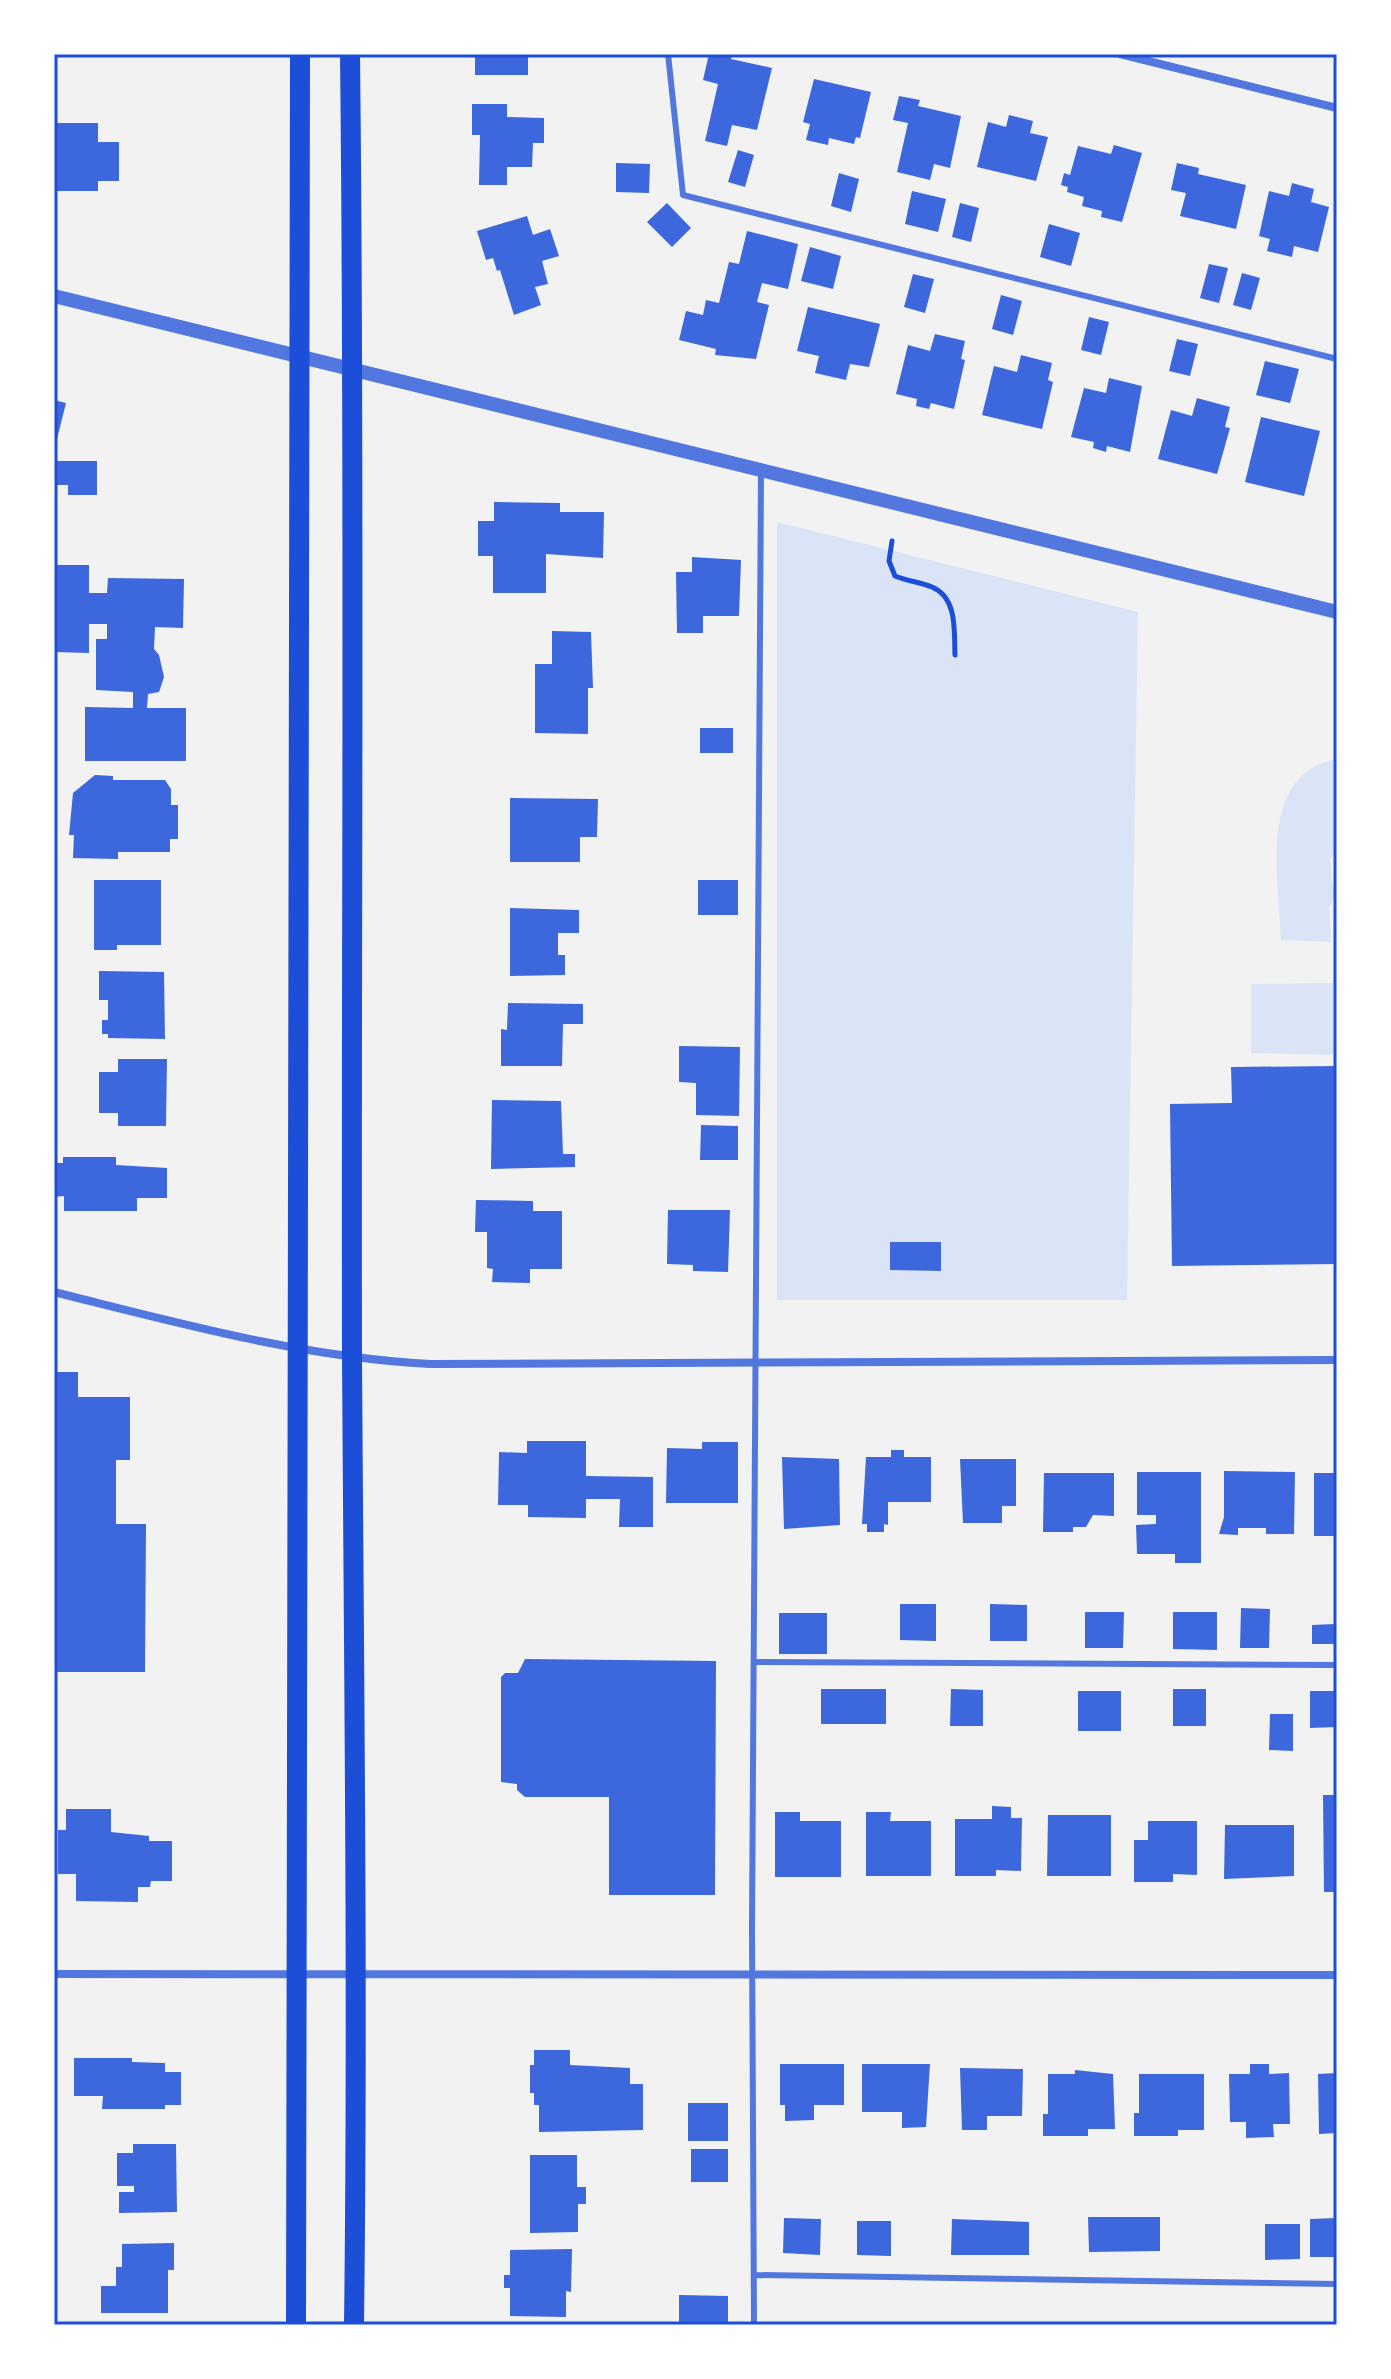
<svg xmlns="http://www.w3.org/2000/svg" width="1391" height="2379" viewBox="0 0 1391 2379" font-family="Inter,sans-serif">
<rect width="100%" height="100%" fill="#f2f2f2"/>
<path fill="#dbe4f7" d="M777,522l361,90 -11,688h-350z
M1337,759v90l-7,10 4,40 -5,8 2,35 -50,-2c-2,-59 -25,-167 56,-181z
M1337,983v72l-86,-2v-69z"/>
<path fill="#3d67dc" d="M475,54h53v21h-53z
M709,54h17l6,2 -1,3 41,9 -15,62 -25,-5 -5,21 -22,-5 13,-57 -15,-4z
M814,79l57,13 -11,46 -4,-1 -2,7 -25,-6 -1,7 -22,-5 4,-16 -7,-2z
M899,96l21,4 -2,6 43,10 -11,52 -16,-4 -4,16 -33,-8 11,-49 -15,-3z
M472,104h35v13l37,1v25h-11l-1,24h-25v18h-28l1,-50h-8z
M1009,115l24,6 -3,12 18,4 -12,44 -59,-14 11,-45 18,5z
M54,123h44v19h21v39h-21v10h-44z
M1114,145l28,8 -20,69 -21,-5 1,-6 -20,-5 2,-9 -17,-5 1,-5 -7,-2 3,-12 6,2 8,-29 33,8z
M738,150l16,5 -9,32 -17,-5z
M616,163l34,1 -1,29 -33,-1z
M1177,163l22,5 -1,6 48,11 -10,44 -56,-13 6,-23 -15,-3z
M839,173l20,6 -8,33 -20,-6z
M1292,183l22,6 -3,13 18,5 -11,45 -24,-6 -2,11 -25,-6 3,-12 -11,-3 10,-45 20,5z
M912,191l34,8 -8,33 -33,-8z
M667,203l24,25 -19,19 -25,-25z
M960,203l19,5 -8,34 -19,-5z
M527,216l6,19 17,-6 9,27 -17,5 6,23 -13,3 6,18 -27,10 -14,-45 -3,1 -4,-13 -7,2 -9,-29z
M1049,224l31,9 -9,33 -31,-9z
M747,231l51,13 -10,45 -26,-6 -5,19 12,3 -13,54 -41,-4 1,-6 -37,-9 7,-29 17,4 3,-15 13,3 10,-41 10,2z
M810,247l31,9 -8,33 -32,-8z
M1209,264l19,4 -9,35 -19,-5z
M1242,273l18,5 -9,32 -18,-5z
M913,274l21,5 -9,34 -21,-6z
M1001,295l21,6 -9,34 -21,-6z
M808,307l72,17 -11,43 -19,-3 -4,16 -31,-7 4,-17 -22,-5z
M1089,317l20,5 -8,33 -20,-5z
M935,334l30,7 -4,18 4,1 -11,49 -23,-6 -2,6 -13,-3 1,-7 -21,-5 12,-49 22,6z
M1177,339l21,5 -8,32 -21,-5z
M1021,355l31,8 -4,17 5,2 -11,47 -60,-14 12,-49 23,6z
M1265,361l34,8 -9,34 -34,-8z
M1109,378l33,8 -12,66 -23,-6 -1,6 -13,-4 1,-6 -23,-5 13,-49 22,5z
M1197,398l33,9 -5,20 5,1 -13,46 -59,-15 13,-49 21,6z
M54,400l12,3 -11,44h-1z
M1261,417l59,14 -16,65 -59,-14z
M54,461h43v34h-29v-10h-14z
M494,502l66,1v9h44l-1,46 -57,-4v39h-53v-37h-15v-35h16z
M692,557l49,3 -2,56h-36v17h-26l-1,-61h16z
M54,565h35v28h18l1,-15 76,1 -1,49 -28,-1 -1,22 5,6 5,22 -5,15 -11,2 -1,14h39v53h-101v-54l48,1v-16l-37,-2v-51h11v-15h-18v29l-35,-1z
M552,631l39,1 2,56h-5v46l-53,-1v-69h17z
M700,728h33v25h-33z
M95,775l18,1v4h52l6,9v16h7v34h-8v13h-52v7l-45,-1 1,-23h-5l4,-42z
M510,798l88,1 -1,38h-17v25h-70z
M94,880h67v65h-44v5h-23z
M698,880h40v35h-40z
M510,908l69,2v23h-21v22h7v20l-55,1z
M99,971l65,1 1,67 -57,-1v-4h-6v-14h6v-20h-9z
M508,1003l75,1v20h-20l-1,42h-61v-37l6,1z
M679,1046l61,1 -1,69 -43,-1v-32l-17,-1z
M118,1059h49l-1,67h-48v-13h-19v-41h19z
M1337,1066v198l-165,2 -2,-162 62,-1 -1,-36z
M492,1100l69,1 2,53h12v13l-84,2z
M701,1125l37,1v34h-38z
M63,1157h53v8l51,3v30h-30v13h-73v-15l-10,1v-34h9z
M476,1200l57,1v10h29v58h-32v14l-38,-1 1,-13 -6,-1v-36h-12z
M668,1210h62l-2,62 -35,-1v-6l-26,-1z
M890,1242h51v29l-51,-1z
M54,1372h24v25h52v63h-14v64h30l-1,148h-91z
M527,1441h59v35l67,1v50h-34l1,-28h-34v19l-58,-1v-12h-30l1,-53 28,1z
M702,1442h36v61h-72l1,-55 35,1z
M891,1450h13v7h27v45h-43v23l-4,-1v8h-17v-8h-5l4,-67h25z
M782,1457l57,2 1,66 -56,4z
M960,1459h56v47h-14v17h-39z
M1224,1471l71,1 -1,62h-28v-6h-28v7l-19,-1 5,-17z
M1137,1472h64v91h-26v-9h-38l-1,-29 20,-1v-9h-19z
M1044,1473h70v43l-21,-1 -7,12h-13v5h-30z
M1314,1473h23v63h-23z
M900,1604h36v37l-36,-1z
M990,1604l37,1v36h-37z
M1241,1608l29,1 -1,39h-29z
M1085,1612h39l-1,36h-38z
M1173,1612h44v38l-44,-1z
M779,1613h48v41h-48z
M1334,1624v20h-22v-19z
M525,1659l191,2 -1,234h-106v-98h-84l-8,-7v-6l-16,-2v-105l4,-4h13z
M821,1689h65v35h-65z
M951,1689l32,1v36h-33z
M1173,1689h33v37h-33z
M1078,1691h43v40h-43z
M1310,1691h27v36l-27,1z
M1270,1714h23v37l-24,-1z
M1323,1795h14v97h-13z
M992,1806l19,1v11h11l-1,53 -25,-1v6h-41v-57h37z
M66,1809h45v23l38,4v5h23v40h-21l-1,6h-12v15l-62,-1v-27h-18v-44h8z
M775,1812h25v9h41v56h-66z
M866,1812h25l-1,9h41v55h-65z
M1048,1815h63v61h-64z
M1148,1821h49v54l-24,-1v8h-39v-42h14z
M1225,1825h69v51l-70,3z
M534,2050h36v15l60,3v16h13v46l-104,2v-27h-5v-12h-4v-28h4z
M74,2058h58v4l33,1v9h16v33h-16v4h-63l1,-13h-29z
M780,2064h64v41h-30v15l-29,1v-16h-5z
M862,2064h68l-4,63 -24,1v-16h-40z
M1250,2064h19v10l20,-1 1,51h-17l1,13 -28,1v-16h-16l-1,-48h21z
M960,2068l63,1 -1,47h-35v14h-25z
M1075,2070l38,4 2,55h-27v7h-45v-22h5v-40h27z
M1337,2073v60l-18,1 -1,-60z
M1139,2074h65v56h-26v6h-44v-23h5z
M688,2103h40v38h-40z
M133,2144h43l1,68 -58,1v-21h15v-6h-17v-33h16z
M691,2149h37v33h-37z
M530,2155h47v32h9v17h-8v28l-48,1z
M1088,2217h72v34l-71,1z
M784,2218l37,1 -1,36 -37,-2z
M1337,2218v39h-27v-38z
M952,2219l77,3v33h-78z
M857,2221h34v35l-34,-1z
M1265,2224h35v35l-35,1z
M174,2243v27h-6v43h-67v-27h15v-19h6v-23z
M572,2249l-1,43 -5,-1v26l-56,-1v-28h-6v-13h6v-25z
M679,2295l49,1v29h-49z"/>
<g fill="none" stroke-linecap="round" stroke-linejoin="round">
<path stroke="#1d4ed8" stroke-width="5" d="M892,541l-3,20 6,15c12,5 25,6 37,11 26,11 22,45 23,68"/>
<path stroke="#5277de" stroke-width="6" d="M668,54l15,141 654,164
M754,1662l583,3
M754,2275l583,9
M754,2325l-2,-396 9,-1456"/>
<path stroke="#5277de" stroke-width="8" d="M1120,54l217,54
M54,1292c125,31 247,65 376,72l907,-4
M54,1974l1283,1"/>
<path stroke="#5277de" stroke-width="14" d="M54,296l1283,316"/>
<path stroke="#1d4ed8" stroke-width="20" d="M350,54c5,434 1,867 2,1301 2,323 6,647 2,970
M296,2325l4,-2271"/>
</g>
<rect width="1391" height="2379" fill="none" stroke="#ffffff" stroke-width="112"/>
<rect x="56" y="56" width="1279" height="2267" fill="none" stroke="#1d4ed8" stroke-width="3"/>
</svg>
